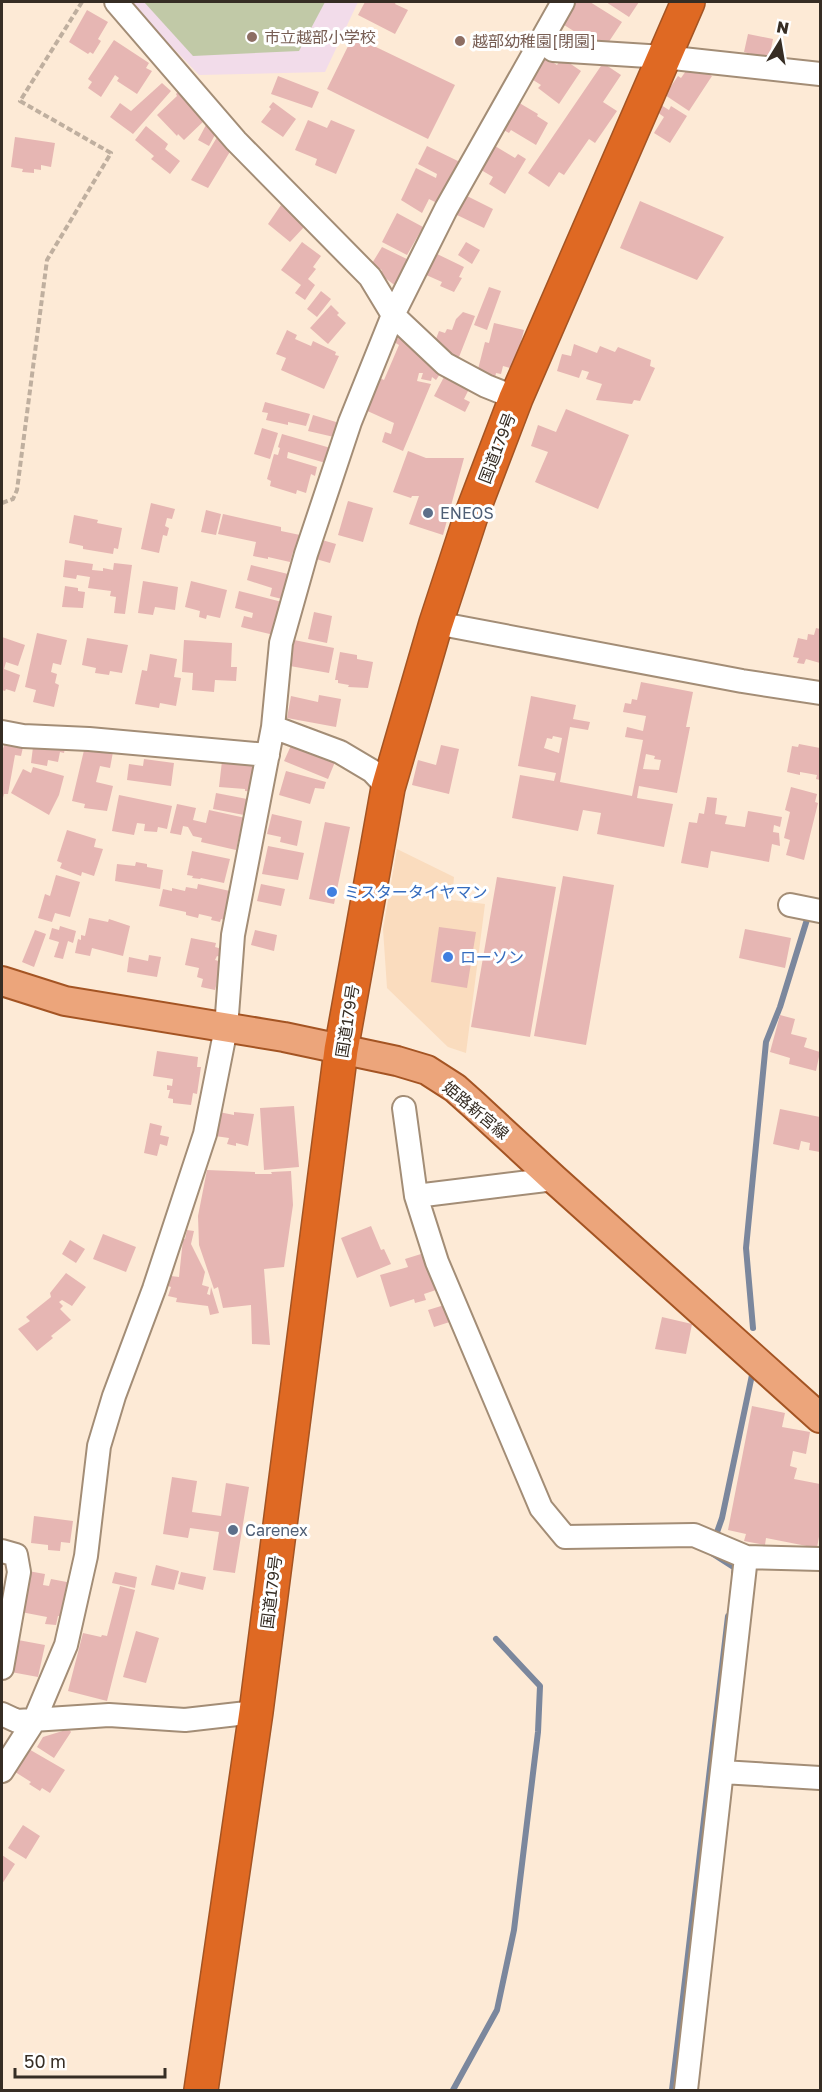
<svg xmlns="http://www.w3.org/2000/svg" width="822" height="2092" viewBox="0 0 822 2092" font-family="'Golos Text','Noto Sans JP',sans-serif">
<rect width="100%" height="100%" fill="#fdead6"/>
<path fill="#fadcbe" d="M397,849l57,28 -2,23 33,4 -19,149 -18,-6 -61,-59 -4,-59z"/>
<path fill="#f2dcea" d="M129,2h229l-33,70 -126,3z"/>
<path fill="#c1c9a7" d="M144,2h181l-26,49 -106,5z"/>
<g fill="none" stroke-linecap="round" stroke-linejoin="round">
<path stroke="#7b879d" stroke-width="6" d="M753,1328l-7,-80 20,-206 14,-35 29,-94
M716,1535l6,-17 30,-143
M710,1552l25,16 -1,5
M453,2090l44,-80 17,-80 24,-198 2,-46 -44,-47
M672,2090l56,-474"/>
</g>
<path fill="#e6b6b3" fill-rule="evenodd" d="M365,2h31l-1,2 13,6 -13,24 -37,-19z
M571,2h19l32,20 -16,24h-9l-39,-25z
M606,2h33l-10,15z
M87,10l21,12 -10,17 3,2 -8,13 -3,-2 -2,2 -19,-12z
M748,34l25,5 -4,20 -25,-7z
M353,36l102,49 -27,54 -101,-50z
M114,40l35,23 -3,5 6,3 -15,23 -20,-13 2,-3 -4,-3 -14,22 -13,-9 4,-6 -4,-3z
M546,58l11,7 5,-7 19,13 -22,33 -21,-16 3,-3 -11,-7z
M603,63l18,12 -18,27 14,9 -22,32 -6,-4 -25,36 -5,-3 -10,15 -21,-14z
M688,68l6,5 3,-4 5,1 10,6 -23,35 -24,-16 13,-19 3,2z
M278,76l41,16 -7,16 -41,-14z
M162,83l9,8 -38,43 -23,-17 10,-14 11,8z
M180,90l26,29 -22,21 -6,-6 -1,2 -20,-21 20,-19 -1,-2z
M516,101l22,13 -1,2 11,7 -12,22 -25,-15 -2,3 -9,-5z
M273,102l23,17 -13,18 -22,-15 10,-13 -2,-2z
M661,105l8,5 2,-4 16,10 -17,27 -16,-10 10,-16 -7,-5z
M308,120l19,8 4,-8 24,10 -19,44 -21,-9 2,-6 -22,-9z
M206,125l11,6 -8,15 -11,-6z
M146,126l22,18 -3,5 15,12 -10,13 -19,-15 3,-3 -19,-16z
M219,134l12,16 -23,38 -17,-8z
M15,137l40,6 -4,24 -10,-2v5l-7,-1v4l-12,-1 1,-3 -12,-2z
M490,143l25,15 3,-4 8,5 -21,35 -16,-10 4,-7 -17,-10z
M427,146l35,17 -21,42 -12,-6 -7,14 -21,-13 15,-32 20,10 1,-4 -19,-10z
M467,196l26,13 -9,19 -27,-13z
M640,201l84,36 -27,43 -77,-32z
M281,205l24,21 -15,16 -22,-18z
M397,213l26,14 -16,28 -25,-13z
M302,242l19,14 -8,11 3,2 -8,10 7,6 -10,15 -10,-7 6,-8 -20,-15z
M466,242l14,8 -8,14 -14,-9z
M382,247l29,14 -14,26 -17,-13 2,-4 -11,-5z
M435,253l29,14 -5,10 3,1 -8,14 -14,-6 2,-4 -18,-8z
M489,287l12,4 -14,39 -13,-5z
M321,291l10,8 -14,18 -10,-8z
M331,305l8,8 -2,2 9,8 -18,21 -18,-16z
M463,312l12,4 -16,41 -18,-5 -7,-8 5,-13 6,2 2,-4 5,1 4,-11z
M494,323l30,7 -10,39 -11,-3 -2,8 -5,-1 -1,5 -18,-5 8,-31 4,1z
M287,330l10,5 -2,4 16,7 2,-5 23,11 -1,3 4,1 -15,33 -43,-19 5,-12 -10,-4z
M400,336l40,38 -4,6 -4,-3 -1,4 -10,-2 2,-6h-4l-2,8 14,3 -28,67 -21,-9 3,-10 6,2 3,-11 -31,-14 12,-33 9,4 15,-35 -5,-3z
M574,344l23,9 3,-7 15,6 3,-5 33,13 -1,6 5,2 -15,33 -6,-1 -2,4 -36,-4 6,-16 -16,-5 3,-7 -7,-2 -3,8 -22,-7 5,-17 9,2z
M444,377l25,12 -5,10 6,3 -5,10 -31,-16z
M265,402l45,12 -4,12 -18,-4v3l-22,-5 2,-7 -6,-1z
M566,409l63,26 -31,74 -63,-27 13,-30 -17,-6 7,-21 18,7z
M313,415l23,7v2l2,1 -4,12 -26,-6z
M262,428l16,5 -8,26 -16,-5z
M282,434l52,15 -5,15 -41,-12 -1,6 30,9 -2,9 -4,-2 -5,19 -9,-3 -1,4 -26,-8 1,-5 -4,-2 7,-25 4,1 2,-7 -2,-1z
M408,451l18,7h38l-21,77 -34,-11 10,-28h-7l-1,2 -18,-6z
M348,501l25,7 -10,34 -25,-7z
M151,503l24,6 -3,10 -5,-1 -2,8 4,2 -2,8 -4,-1 -4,18 -18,-4z
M206,510l15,4 -5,21 -15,-3z
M223,514l58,13v4l19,4 -4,17h-3l-3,10 -22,-5v2l-15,-3 3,-14 -38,-8z
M74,515l24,5 -1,3 25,5 -4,21 -4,-1 -1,6 -30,-5v-3l-14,-3z
M322,540l14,4 -6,19 -14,-4z
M65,560l28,4 -1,6 11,1v-3l10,2 1,-7 18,2 -7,49 -11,-1 2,-16 -6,-1 1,-5 -23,-3 2,-11 -13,-2 -1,4 -13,-2z
M251,565l37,9 -6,25 -12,-3 2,-8 -25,-8z
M143,581l35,6 -3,23 -20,-3 -2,8 -15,-2z
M191,581l36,9 -7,28 -13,-3 -1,4 -7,-2 1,-6 -15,-4z
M65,586l13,2v3l7,1 -2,16 -21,-1z
M239,591l43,11 -8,33 -33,-8 3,-11 8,2 1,-5 -18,-5z
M314,612l18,4 -5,27 -19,-4z
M816,628l4,1v34l-14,-4 -2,5 -7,-1 2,-5 -6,-1 5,-19 9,2 1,-6 6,1z
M37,633l30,7 -6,25 -8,-2 -2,9 6,2 -2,9 4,2 -5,22 -21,-5 3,-12 -11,-3z
M2,637l23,8 -7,21 -12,-4 -2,7 16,6 -5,17 -9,-3 -1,2 -3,-1z
M87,638l41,7 -6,28 -12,-2 -1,4 -14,-2 1,-5 -14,-3z
M184,640l48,3 -1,24h6l-1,14 -21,-1 -1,12 -22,-2 1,-17 -11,-1z
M294,640l40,8 -5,25 -39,-7z
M340,652l17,3v4l16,3 -5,26 -20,-1 1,-2 -11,-2v-3h-3z
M150,654l27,5 -3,18 7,1 -5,28 -16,-3 -1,5 -24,-4 7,-34 5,1z
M641,682l52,10 -7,35h4l-13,66 -38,-7 -2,12 36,6 -9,43 -67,-13 4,-21 -18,-3 -5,21 -66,-13 8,-43 34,6 2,-8 -38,-7 13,-70 45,9 -3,14 17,3 -2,8 -18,-3 -10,55 72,14 11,-56 -18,-3 2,-10 16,4 3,-15 -23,-4 2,-9 6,1 1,-5 5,1zM553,736l9,2 -3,15 -15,-5 3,-10 5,1zM646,754l9,2 -1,3 7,1 -2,10 -16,-1z
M319,695l22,4 -5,28 -49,-9 4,-22 27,6z
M6,739l18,4 -3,13 -6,-1 -7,39h-4l-2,8v-50z
M293,741l44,16 -9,22 -44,-18z
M38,743l27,5 -1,5 -4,-1 -2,10 -10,-2 -1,6 -16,-3 2,-16 4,1z
M799,744l21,4v32l-4,-1 1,-4 -17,-3v3l-13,-3 5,-26 6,1z
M441,745l18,4 -10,45 -37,-9 6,-25 18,5z
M85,746l28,6 -3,16 -10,-2 -4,16 17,4 -6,25 -23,-3 1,-4 -13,-3z
M144,759l30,4 -3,23 -44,-6 2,-16 14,2z
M222,761l38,3 -3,28 -12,-1v-2l-26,-2z
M33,767l31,9 -5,19 -10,20 -38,-22 12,-24 8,4z
M286,771l40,11 -2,7 -9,-1 -5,16 -31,-9z
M791,787l26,7 -2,8 3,1 -14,57 -18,-5 4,-15 -6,-2 6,-26 -5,-2z
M216,793l31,6 -3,16 -31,-6z
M119,795l53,11 -5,23 -9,-2 -1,5 -13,-1 1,-7 -8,-1 -3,12 -22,-4z
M707,797l10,1 -2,16 12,2 -2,8 20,3 3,-16 34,6 -2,10 -6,-2 -1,7 6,1 1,13 -8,-2 -3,18 -58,-11 -3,17 -27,-5 8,-41 8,1 2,-10 5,1z
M177,804l19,4 -3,12 13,3 3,-13 41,9 -3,14 -7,-1 -4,18 -35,-8 1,-4 -9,-2 -5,-9 -5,-1 -2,9 -11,-2z
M272,814l30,7 -5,25 -17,-4 1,-5 -14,-3z
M325,822l25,5 -16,77 -25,-5z
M67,830l29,9 -2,8 9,2 -9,27 -12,-4 -1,4 -21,-8 2,-5 -5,-2z
M268,846l36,7 -6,27 -36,-6z
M192,851l38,8 -6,24 -23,-5 -1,1 -8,-1 1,-2 -6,-1z
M136,862l11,2v3l16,3 -3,19 -45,-8 2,-17 18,2z
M56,875l24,7 -10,35 -15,-4 -3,9 -14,-4 7,-24 5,2z
M563,876l51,9 -28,160 -52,-9z
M497,877l59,10 -26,150 -59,-10z
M198,884l32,7 -6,29 -3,-1 -1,3 -9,-2 1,-3 -13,-3 -1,4 -12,-3v-3l-27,-6 4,-17 9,2v-3l13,3 1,-4 11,2z
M261,884l24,5 -4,17 -24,-5z
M89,918l19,4 1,-3 21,7 -7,30 -31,-8 -2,8 -15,-3 3,-14 3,1v-5l4,1z
M60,926l16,5 -3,12 -5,-2 -5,18 -9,-2 5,-15 -10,-3 3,-11 7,2z
M439,927l37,5 -9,56 -36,-6z
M745,929l46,9 -6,30 -46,-10z
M35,930l11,4 -12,33 -12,-5z
M255,930l22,5 -3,16 -23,-6z
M191,938l25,5 -1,4 7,2 -2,8 -3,-1 -2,4 7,2 -7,28 -14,-3 2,-8 -6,-2 2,-9 -14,-3z
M149,955l12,2 -4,20 -30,-5 2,-15 19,4z
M780,1015l15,4 -4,15 16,4 -3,9 16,5 -4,19 -27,-7 1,-6 -20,-6z
M157,1051l41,6 -1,10h4l-4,27 -4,-1 -2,12 -18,-2v-4l-5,-1 2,-8h-3v-5l5,1 1,-7 -20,-3z
M294,1106l5,61 -35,3 -4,-62z
M780,1109l40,8v35l-11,-2 1,-7 -9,-2 -2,9 -26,-6z
M219,1112l15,3v-3l20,2 -6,32 -12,-3v3l-9,-2 2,-6 -14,-2z
M150,1123l12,3 -2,9 9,2 -2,9 -7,-2 -3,12 -13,-3z
M207,1170l48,2v2h17l-1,-2 20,-1 2,34 -9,62 -20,2 6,76 -18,-1 -1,-39 -28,3 -5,-21 -4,2 -15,-44 -1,-29z
M371,1226l10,24 3,-1 7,15 -34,14 -16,-40z
M187,1230l7,1 -3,13 14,28 -3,13 7,2 -2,7 3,1 1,-8 8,26 -9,2 -2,-9 -32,-4 1,-4 -9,-2 3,-9 -3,-1 3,-10 8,1 4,-38h2z
M103,1234l33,13 -10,25 -33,-13z
M70,1240l15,9 -9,14 -14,-9z
M421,1254l1,3 3,-1 11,34 -12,4 2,6 -11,3 -1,-4 -24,8 -10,-32 28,-8 -3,-8z
M66,1273l20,14 -14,19 -10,-6 -3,2 4,4 -3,3 11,11 -20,16 2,2 -16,13 -19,-22 12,-8 -4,-4 25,-20 -1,-4z
M451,1303l5,17 -22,7 -6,-17z
M662,1317l30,7 -6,30 -31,-5z
M752,1406l33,7 -3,14 28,5 -4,22 -13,-3 -3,15 7,2 -3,11 26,5v47l-3,17 -51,-10 -1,7 -21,-4 2,-7 -18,-4z
M172,1477l25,4 -5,31 29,4 5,-33 23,4 -14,86 -22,-3 6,-38 -29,-4 -2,10 -25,-4z
M34,1516l39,5 -3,22 -9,-1 -1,9 -12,-1v-5l-17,-2z
M156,1565l23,6 -5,19 -23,-5z
M28,1571l17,3 -2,11 6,1 2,-7 21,4 -7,34 -7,-1 -2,9 -11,-1 2,-7 -26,-5z
M115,1572l22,5 -2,11 -23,-5z
M181,1572l25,5 -3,13 -25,-6z
M120,1586l15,4 -28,111 -39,-10 15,-58 18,4 1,-2 5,1z
M136,1631l23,7 -13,45 -23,-6z
M18,1640l27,5 -7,32 -27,-5z
M69,1729l2,3 -17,26 -17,-11 6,-10z
M27,1748l38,22 -15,23 -8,-5 -2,3 -11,-7 2,-2 -19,-12z
M23,1825l17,11 -14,23 -18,-11z
M2,1855l13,9 -13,20z"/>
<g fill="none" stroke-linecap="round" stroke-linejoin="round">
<g stroke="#a38d76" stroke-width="26">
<path id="minor" d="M116,2l120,139 134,136 23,38 52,49 41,22 30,12
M542,41l11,9 111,7 156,17
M436,623l306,58 78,12
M273,727l67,25 32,19 16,17
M2,732l21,4 66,3 179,16
M790,905l30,6
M404,1108l12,88 21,66 104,246 24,29 129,-2 52,22 74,2
M416,1196l138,-17
M2,1551l14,4 3,17 -17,96
M2,1714l15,7 92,-6 76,5 71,-8
M2,1771l32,-50 32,-76 20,-89 13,-110 15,-50 40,-107 51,-155 21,-106 7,-93 40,-208 8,-84 25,-89 44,-132 43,-107 53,-106 117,-207
M722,1772l98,6
M686,2090l60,-533"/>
</g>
<g stroke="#a45423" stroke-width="32">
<path id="major" d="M2,981l63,20 219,36 113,24 30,9 28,18 19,17 80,74 266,239"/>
</g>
<g stroke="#a45423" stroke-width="36">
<path id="highway" d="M201,2090l55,-378 85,-662 47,-262 48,-165 35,-107 45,-118 172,-396"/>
</g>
<path stroke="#bfaf9f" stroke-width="4" stroke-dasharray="6 3" stroke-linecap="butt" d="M2,503l11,-4 4,-9 30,-230 64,-107 -91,-52 62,-99"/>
<use href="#minor" stroke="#fff" stroke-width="22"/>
<use href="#major" stroke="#eca57b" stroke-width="28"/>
<use href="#highway" stroke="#df6923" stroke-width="33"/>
</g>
<g fill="#8d6e63" stroke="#fff" stroke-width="2">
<circle cx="252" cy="37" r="6"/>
<circle cx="460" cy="41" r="6"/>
</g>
<g fill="#5c6f8a" stroke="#fff" stroke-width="2">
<circle cx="428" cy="513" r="6"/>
<circle cx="233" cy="1530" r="6"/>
</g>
<g fill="#3f7fe0" stroke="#fff" stroke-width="2">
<circle cx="332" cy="892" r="6"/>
<circle cx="448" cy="957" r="6"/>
</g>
<g text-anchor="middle" stroke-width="6" stroke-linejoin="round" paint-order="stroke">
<g font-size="16" fill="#785e54" stroke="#fff" text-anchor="start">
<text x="264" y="43">市立越部小学校</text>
<text x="472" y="47">越部幼稚園[閉園]</text>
</g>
<g font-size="16" fill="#362d24" stroke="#fff">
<text transform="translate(497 448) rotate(-69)" y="6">国道179号</text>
<text transform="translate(347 1021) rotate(-81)" y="6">国道179号</text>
<text transform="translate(476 1110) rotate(40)" y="6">姫路新宮線</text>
<text transform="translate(271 1592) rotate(-83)" y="6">国道179号</text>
</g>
<g font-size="16" fill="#4e5e75" stroke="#fff" text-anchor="start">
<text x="440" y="519">ENEOS</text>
<text x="245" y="1536">Carenex</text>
</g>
<g font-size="16" fill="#366cbe" stroke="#fff" text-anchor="start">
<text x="344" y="898">ミスタータイヤマン</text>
<text x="460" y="963">ローソン</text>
</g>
</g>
<rect width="822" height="2092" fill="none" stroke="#362d24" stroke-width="6"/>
<g transform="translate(780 42) rotate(11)" stroke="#ffffff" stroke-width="4.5" paint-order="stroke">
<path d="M0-4.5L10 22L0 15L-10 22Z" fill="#362d24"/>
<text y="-9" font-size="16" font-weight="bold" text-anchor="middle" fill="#362d24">N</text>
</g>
<path d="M15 2068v9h150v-9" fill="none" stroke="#362d24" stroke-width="3"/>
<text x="24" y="2068" font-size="18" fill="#362d24" stroke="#ffffff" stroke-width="4.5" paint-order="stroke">50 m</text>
</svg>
